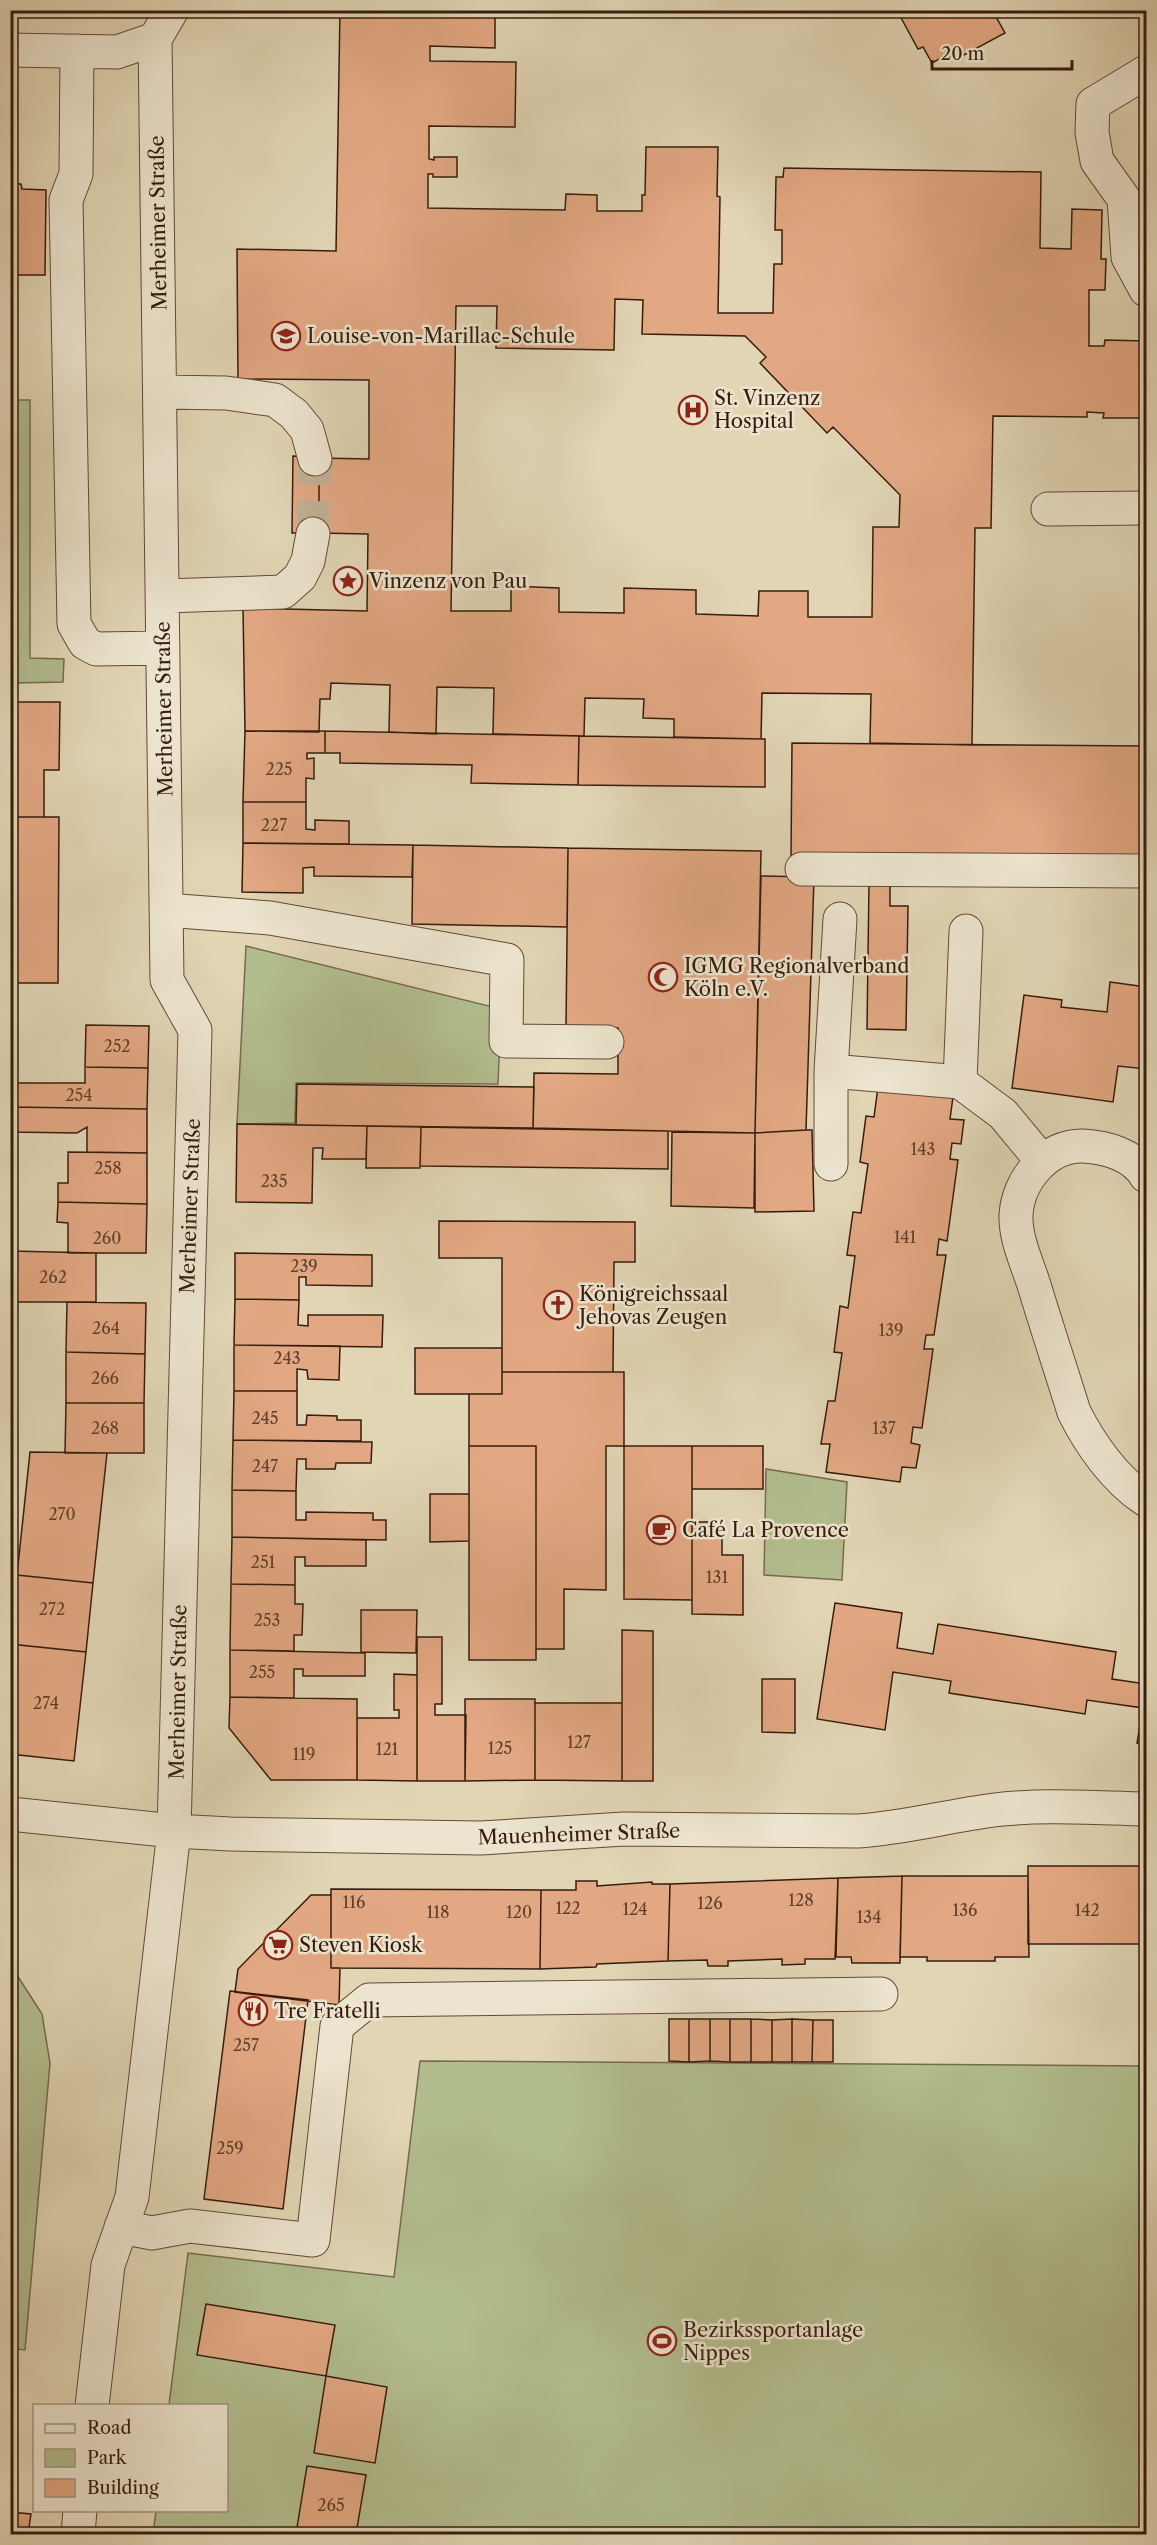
<svg xmlns="http://www.w3.org/2000/svg" width="1157" height="2545" viewBox="0 0 1157 2545" font-family="'Libre Caslon Text',serif">
<rect width="100%" height="100%" fill="#e1d5b4"/>
<filter id="stains"><feTurbulence type="fractalNoise" baseFrequency=".00333" numOctaves="4"/><feColorMatrix values="0 0 0 0 .2 0 0 0 0 .09 0 0 0 0 .02 0 0 0 .5 -.17"/></filter>
<radialGradient id="worn" r=".72"><stop offset=".6" stop-color="#630" stop-opacity="0"/><stop offset="1" stop-color="#630" stop-opacity=".3"/></radialGradient>
<path fill="#b2bd8e" stroke="#746c4e" stroke-width="1.5" d="M11,400h19v258l34,1 -1,23 -52,1z
M246,946l255,63 -3,75 -202,-1 -1,40 -58,1z
M766,1469l81,13 -5,98 -78,-5z
M10,1968l7,7 25,39 8,49 -25,287 -15,-2z
M420,2061l726,5v468h-993l3,-23 70,-1v-104l-57,-1 19,-152 206,24z"/>
<path fill="#e2a883" stroke="#361c0e" stroke-width="1.5" fill-rule="evenodd" d="M340,10h155v38l-65,-2v15l86,1 -1,65 -86,-1v33l5,1v-3h23v20h-24v-3h-5v34l137,2 1,-16 31,1v16h45v-16h3l1,-48h72l-1,49 3,1 -2,116h55l1,-49h8v-34h-7l1,-53h7l1,-9 257,4 -1,76 31,1 1,-40 30,1 -1,49h5l-1,31h-16v56h15l1,-6 41,1v77h-43l1,-5 -17,-1v5l-94,-1 -2,112h-16l-3,217 -102,-2 1,-49 -109,-1 -1,46 -87,-2v-18l-31,-1 1,-19 -59,-1 -1,38 -91,-2 1,-46 -57,-1 -1,47 -47,-2 1,-47 -59,-2 -1,16h-10l-1,33 -74,-1 -2,-123 124,3 1,-77 -49,-1v-75l50,1v-79l-131,-1 -1,-130 99,2zM615,299l28,1 -1,34 103,2 21,21 -6,6 67,70 6,-6 67,68 -1,32h-26l-1,90h-64v-26h-49l-1,25 -62,-2v-24l-72,-2v25l-65,-1v-24l-48,-2v25h-60l5,-305h41l-1,42 118,2z
M903,10h100l-8,5 10,18 -41,22 -4,-7 -28,15 -9,-16 -5,2 -18,-33 4,-3z
M10,184h11l1,5 24,1 -1,85h-35z
M293,456l26,2v75h-27z
M10,702h50l-1,68h-15v47h-34z
M245,731h80v22h-18v6l7,-1v21l-8,-1v24h-63z
M325,731l254,5 -1,49 -107,-2 1,-18 -132,-2v-10h-15z
M579,736l186,3v48l-187,-2z
M792,743l354,3v116l-355,-4z
M243,802h63v27l9,1v-10l34,1v23l-106,-1z
M10,817h49l-1,166h-48z
M243,843l170,2 -1,32 -98,-1v-9l-11,1v25l-61,-1z
M413,845l155,3 -1,79 -155,-3z
M568,848l193,3 -6,282 -222,-5 1,-55 84,1v-46l-52,-1z
M761,876l53,1 -8,253 -51,3z
M869,884l21,1v21h18l-2,124 -39,-1z
M1110,982l36,5v82l-28,-3 -5,36 -101,-14 12,-93 38,5 -1,7 46,5z
M86,1025l63,1 -1,42 -63,-1z
M85,1067l63,1 -1,41 -137,-2v-24h75z
M297,1084l237,3 -1,41 -237,-3z
M878,1087l75,10 -3,22 14,1 -3,24 -9,-1 -2,16 8,1 -11,81 -8,-2 -2,16h9l-12,80h-8l-2,14h9l-11,79 -9,-1 -2,16 9,2 -4,23 -14,-1 -2,15 -74,-10 4,-28h-9l7,-43h7l7,-48 -8,-1 6,-46 8,2 7,-52 -8,-1 6,-43 8,1 7,-49 -8,-2 6,-46 8,1z
M10,1107l137,2v44l-60,-1v-25l-10,6 -67,-1z
M237,1124l130,2 -1,33h-44l1,-11h-10l-1,55 -76,-1z
M367,1126l54,1 -1,41h-54z
M421,1127l247,4v38l-248,-3z
M806,1130h6l2,81 -59,1v-79z
M672,1132l83,1 -1,75 -83,-2z
M68,1152l79,1v51l-89,-2v-19h10z
M58,1202l89,2 -1,49h-78v-30l-11,-1z
M439,1221l196,1v40h-21l-1,110h-111v-114h-63z
M10,1251l86,2v49h-86z
M235,1253l137,2v31l-66,-1v-8h-7v23l-64,-1z
M235,1299l64,1 -1,25 10,1v-11h75l-1,32 -148,-2z
M67,1302l79,1 -1,51 -79,-2z
M234,1345l106,1 -1,34 -31,-1 -1,-9 -10,-1v22h-63z
M415,1348h87v46h-87z
M66,1352l79,2 -1,49h-78z
M502,1372h122v74h-18v144l-42,-1v60h-28v-203h-67v-52h33z
M234,1391h63v34h9l1,-10 30,1v4h24v21l-128,-1z
M66,1403h78v50h-79z
M233,1440l139,2 -1,21h-35l-1,6h-29v-10h-9l-1,32 -64,-1z
M469,1446h67v214h-67z
M624,1446h68v154l-68,-1z
M692,1446h71v43h-71z
M30,1452l77,1 -14,130 -76,-8z
M232,1490l64,1v29h10v-8l67,1v7h13v20l-154,-3z
M430,1494h39v47l-39,1z
M692,1522h30v33h21v60l-51,-1z
M232,1537l134,3v26h-61v-9h-10v28l-64,-1z
M17,1575l76,8 -7,69 -76,-8z
M231,1584l64,1v19h8l-1,31h-8v16l-64,-1z
M835,1603l67,10 -5,35 36,6 5,-30 178,28 -4,27 34,5v-2v62l-9,-1 6,-35 -56,-8 -2,14 -136,-21 2,-12 -58,-9 -8,58 -68,-11z
M361,1610h56l-1,43 -55,-1z
M622,1630l31,1v150h-31z
M417,1637h25v67h-7v11h31l-1,66h-48z
M10,1644l76,8 -12,109 -64,-7z
M230,1650l135,3v23h-62v-7h-9v29l-64,-1z
M394,1674l23,1v106l-60,-1v-62h42v-8h-5z
M762,1679h33v54l-33,-1z
M230,1697l127,2v81h-86l-42,-52z
M465,1699h70v81l-70,1z
M535,1703h87v78l-87,-1z
M1028,1866h118v78h-118z
M902,1876l-2,87h-48l-1,-6h-15l2,-79z
M902,1876h126l1,81h-34v4h-68v-4h-27z
M838,1878l-3,81h-30v5l-23,1v-6l-54,2v5h-20l-1,-6 -39,1 2,-77z
M576,1881h21v5l55,-4v2h18l-2,77 -71,3 -1,3 -56,2 1,-79h35z
M331,1889l210,1 -1,79 -209,-1z
M311,1895h20v73h9l-1,37 -104,-13 3,-23z
M230,1991l78,9 -25,209 -79,-10z
M669,2019h20v43l-20,-1z
M689,2019h21v42l-21,1z
M710,2019h20v43l-20,-1z
M730,2019h21v43h-21z
M751,2019l21,1v42h-21z
M792,2019v43h-20v-42z
M792,2019l21,1 -1,42h-20z
M813,2020h20v42h-21z
M206,2304l129,21 -9,51 -129,-21z
M326,2376l61,11 -12,76 -61,-10z
M307,2466l59,9 -10,59h-60z
M10,2512l21,2 -3,20h-18z"/>
<g fill="none" stroke-linecap="round" stroke-linejoin="round">
<path stroke="#bfb093" stroke-width="33" stroke-dasharray="33 16" stroke-linecap="butt" d="M313,534l2,-75"/>
<g stroke="#614a38" stroke-width="35">
<path id="minor" d="M10,50l107,2 38,-13
M77,51l-1,123 -10,26 8,424 11,19 11,6 67,-1
M1146,72l-53,32 -1,28 5,29 27,38 4,58 18,33
M160,392l66,1 49,7 19,14 13,16 8,29
M1048,509l98,-1
M163,596l120,-4 17,-15 8,-16 5,-27
M802,869l344,2
M166,910l104,8 237,42 -1,81 101,1
M840,919l-9,152 129,11
M966,931l-6,151 43,32 39,47
M831,1164v-93
M1146,1176c-12,-21 -40,-29 -63,-30 -36,-1 -65,34 -67,69 -1,23 11,48 18,70 13,43 27,85 40,127 16,32 41,68 72,88
M10,1814l164,17 56,3 251,4 143,-9 234,2c46,-3 90,-15 136,-21 50,-6 102,-2 152,-1
M121,2227l31,6 38,-7 123,14 24,-214 32,-26 512,-6
M92,2406l16,-141 24,-68 42,-366 21,-801 -28,-50 -12,-941 17,-29
M78,2534l2,-24"/>
</g>
<use href="#minor" stroke="#ece4ce" stroke-width="33"/>
</g>
<defs>
<g id="school-ring" transform="scale(1.5)"><circle r="9.5" fill="#ece4ce" stroke="#8f2418" stroke-width="1.5"/><path d="M0-5L7-2L0 1L-7-2ZM-4 1L0 2.5L4 1V4Q0 6-4 4Z" fill="#8f2418"/></g>
<g id="hospital-ring" transform="scale(1.5)"><circle r="9.5" fill="#ece4ce" stroke="#8f2418" stroke-width="1.5"/><path d="M-5-5h3v3.5h4V-5h3V5h-3V1.5h-4V5h-3Z" fill="#8f2418"/></g>
<g id="sight-ring" transform="scale(1.5)"><circle r="9.5" fill="#ece4ce" stroke="#8f2418" stroke-width="1.5"/><path d="M0-6L1.8-2.2L6-1.7L2.9 1.2L3.7 5.4L0 3.3L-3.7 5.4L-2.9 1.2L-6-1.7L-1.8-2.2Z" fill="#8f2418"/></g>
<g id="mosque-ring" transform="scale(1.5)"><circle r="9.5" fill="#ece4ce" stroke="#8f2418" stroke-width="1.5"/><path d="M3.5-4.9A6 6 0 1 0 3.5 4.9A5 5 0 1 1 3.5-4.9Z" fill="#8f2418"/></g>
<g id="church-ring" transform="scale(1.5)"><circle r="9.5" fill="#ece4ce" stroke="#8f2418" stroke-width="1.5"/><path d="M-1.2-6h2.4v3.5h3.3v2.4h-3.3V6h-2.4V-.1h-3.3v-2.4h3.3Z" fill="#8f2418"/></g>
<g id="cafe-ring" transform="scale(1.5)"><circle r="9.5" fill="#ece4ce" stroke="#8f2418" stroke-width="1.5"/><path d="M-5.5-4.5H6V0H3Q3 3.5 0 3.5H-2.5Q-5.5 3.5-5.5 0ZM3-3.2v2h1.7v-2ZM-6 4.5H4V6H-6Z" fill="#8f2418"/></g>
<g id="supermarket-ring" transform="scale(1.5)"><circle r="9.5" fill="#ece4ce" stroke="#8f2418" stroke-width="1.5"/><path d="M-6-5.5h2.5l.6 2H6L4.5 2H-2.5L-4.4-4H-6ZM-1.5 3.2a1.3 1.3 0 1 0 .1 0ZM3 3.2a1.3 1.3 0 1 0 .1 0Z" fill="#8f2418"/></g>
<g id="restaurant-ring" transform="scale(1.5)"><circle r="9.5" fill="#ece4ce" stroke="#8f2418" stroke-width="1.5"/><path d="M-5-6h1v4h1v-4h1v4h1v-4h1v5L-1.5 .5V6h-2V.5L-5-1ZM5-6V6H3V1.5H1.5Q1.5-4 5-6Z" fill="#8f2418"/></g>
<g id="stadium-ring" transform="scale(1.5)"><circle r="9.5" fill="#ece4ce" stroke="#8f2418" stroke-width="1.5"/><path d="M0-5a6.5 5 0 1 0 0 10a6.5 5 0 1 0 0-10ZM-3.5-1.8h7v3.6h-7Z" fill="#8f2418"/></g>
</defs>
<g fill-rule="evenodd">
<use href="#school-ring" x="286" y="336"/>
<use href="#hospital-ring" x="693" y="410"/>
<use href="#sight-ring" x="348" y="581"/>
<use href="#mosque-ring" x="663" y="977"/>
<use href="#church-ring" x="558" y="1305"/>
<use href="#cafe-ring" x="661" y="1530"/>
<use href="#supermarket-ring" x="278" y="1945"/>
<use href="#restaurant-ring" x="253" y="2011"/>
<use href="#stadium-ring" x="662" y="2341"/>
</g>
<g text-anchor="middle" stroke-width="5" stroke-linejoin="round" paint-order="stroke">
<g font-size="16" fill="#613f2b">
<text x="279" y="775">225</text>
<text x="274" y="831">227</text>
<text x="117" y="1052">252</text>
<text x="79" y="1101">254</text>
<text x="923" y="1155">143</text>
<text x="108" y="1174">258</text>
<text x="274" y="1187">235</text>
<text x="905" y="1243">141</text>
<text x="107" y="1244">260</text>
<text x="304" y="1272">239</text>
<text x="53" y="1283">262</text>
<text x="106" y="1334">264</text>
<text x="891" y="1336">139</text>
<text x="287" y="1364">243</text>
<text x="105" y="1384">266</text>
<text x="265" y="1424">245</text>
<text x="105" y="1434">268</text>
<text x="884" y="1434">137</text>
<text x="265" y="1472">247</text>
<text x="62" y="1520">270</text>
<text x="263" y="1568">251</text>
<text x="717" y="1583">131</text>
<text x="52" y="1615">272</text>
<text x="267" y="1626">253</text>
<text x="262" y="1678">255</text>
<text x="46" y="1709">274</text>
<text x="579" y="1748">127</text>
<text x="500" y="1754">125</text>
<text x="387" y="1755">121</text>
<text x="304" y="1760">119</text>
<text x="801" y="1906">128</text>
<text x="354" y="1908">116</text>
<text x="710" y="1909">126</text>
<text x="568" y="1914">122</text>
<text x="635" y="1915">124</text>
<text x="965" y="1916">136</text>
<text x="1087" y="1916">142</text>
<text x="438" y="1918">118</text>
<text x="519" y="1918">120</text>
<text x="869" y="1923">134</text>
<text x="246" y="2051">257</text>
<text x="230" y="2154">259</text>
<text x="331" y="2511">265</text>
</g>
<g font-size="20" fill="#361c0e" stroke="#ece4ce">
<text transform="translate(158 223) rotate(-91)" y="7">Merheimer Straße</text>
<text transform="translate(164 709) rotate(-91)" y="7">Merheimer Straße</text>
<text transform="translate(190 1206) rotate(-88)" y="7">Merheimer Straße</text>
<text transform="translate(178 1692) rotate(-89)" y="7">Merheimer Straße</text>
<text transform="translate(579 1834) rotate(-2)" y="7">Mauenheimer Straße</text>
</g>
<g font-size="20" fill="#361c0e" stroke="#ece4ce" text-anchor="start">
<text x="307" y="343">Louise-von-Marillac-Schule</text>
<text x="714" y="405">St. Vinzenz<tspan x="714" dy="23">Hospital</tspan></text>
<text x="369" y="588">Vinzenz von Pau</text>
<text x="684" y="973">IGMG Regionalverband<tspan x="684" dy="23">Köln e.V.</tspan></text>
<text x="579" y="1301">Königreichssaal<tspan x="579" dy="23">Jehovas Zeugen</tspan></text>
<text x="682" y="1537">Café La Provence</text>
<text x="299" y="1952">Steven Kiosk</text>
<text x="274" y="2018">Tre Fratelli</text>
<text x="683" y="2337">Bezirkssportanlage<tspan x="683" dy="23">Nippes</tspan></text>
</g>
</g>
<rect width="1157" height="2545" fill="none" stroke="#e1d5b4" stroke-width="36"/>
<rect x="12" y="12" width="1133" height="2521" fill="none" stroke="#361c0e" stroke-width="3"/>
<rect x="18" y="18" width="1121" height="2509" fill="none" stroke="#361c0e" stroke-width="1.5"/>
<rect x="33" y="2404" width="195" height="108" fill="#ece4ce" stroke="#a39481" stroke-width="1.5"/>
<rect x="45" y="2424" width="30" height="9" fill="#ece4ce" stroke="#a39481" stroke-width="1.5"/>
<text x="87" y="2434" font-size="18" fill="#361c0e">Road</text>
<rect x="45" y="2449" width="30" height="18" fill="#b2bd8e" stroke="#a39481" stroke-width="1.5"/>
<text x="87" y="2464" font-size="18" fill="#361c0e">Park</text>
<rect x="45" y="2479" width="30" height="18" fill="#e2a883" stroke="#a39481" stroke-width="1.5"/>
<text x="87" y="2494" font-size="18" fill="#361c0e">Building</text>
<path d="M932 60v9h140v-9" fill="none" stroke="#361c0e" stroke-width="3"/>
<text x="941" y="60" font-size="18" fill="#361c0e" stroke="#ece4ce" stroke-width="4.5" paint-order="stroke">20 m</text>
<rect width="100%" height="100%" filter="url(#stains)"/>
<rect width="100%" height="100%" fill="url(#worn)"/>
</svg>
